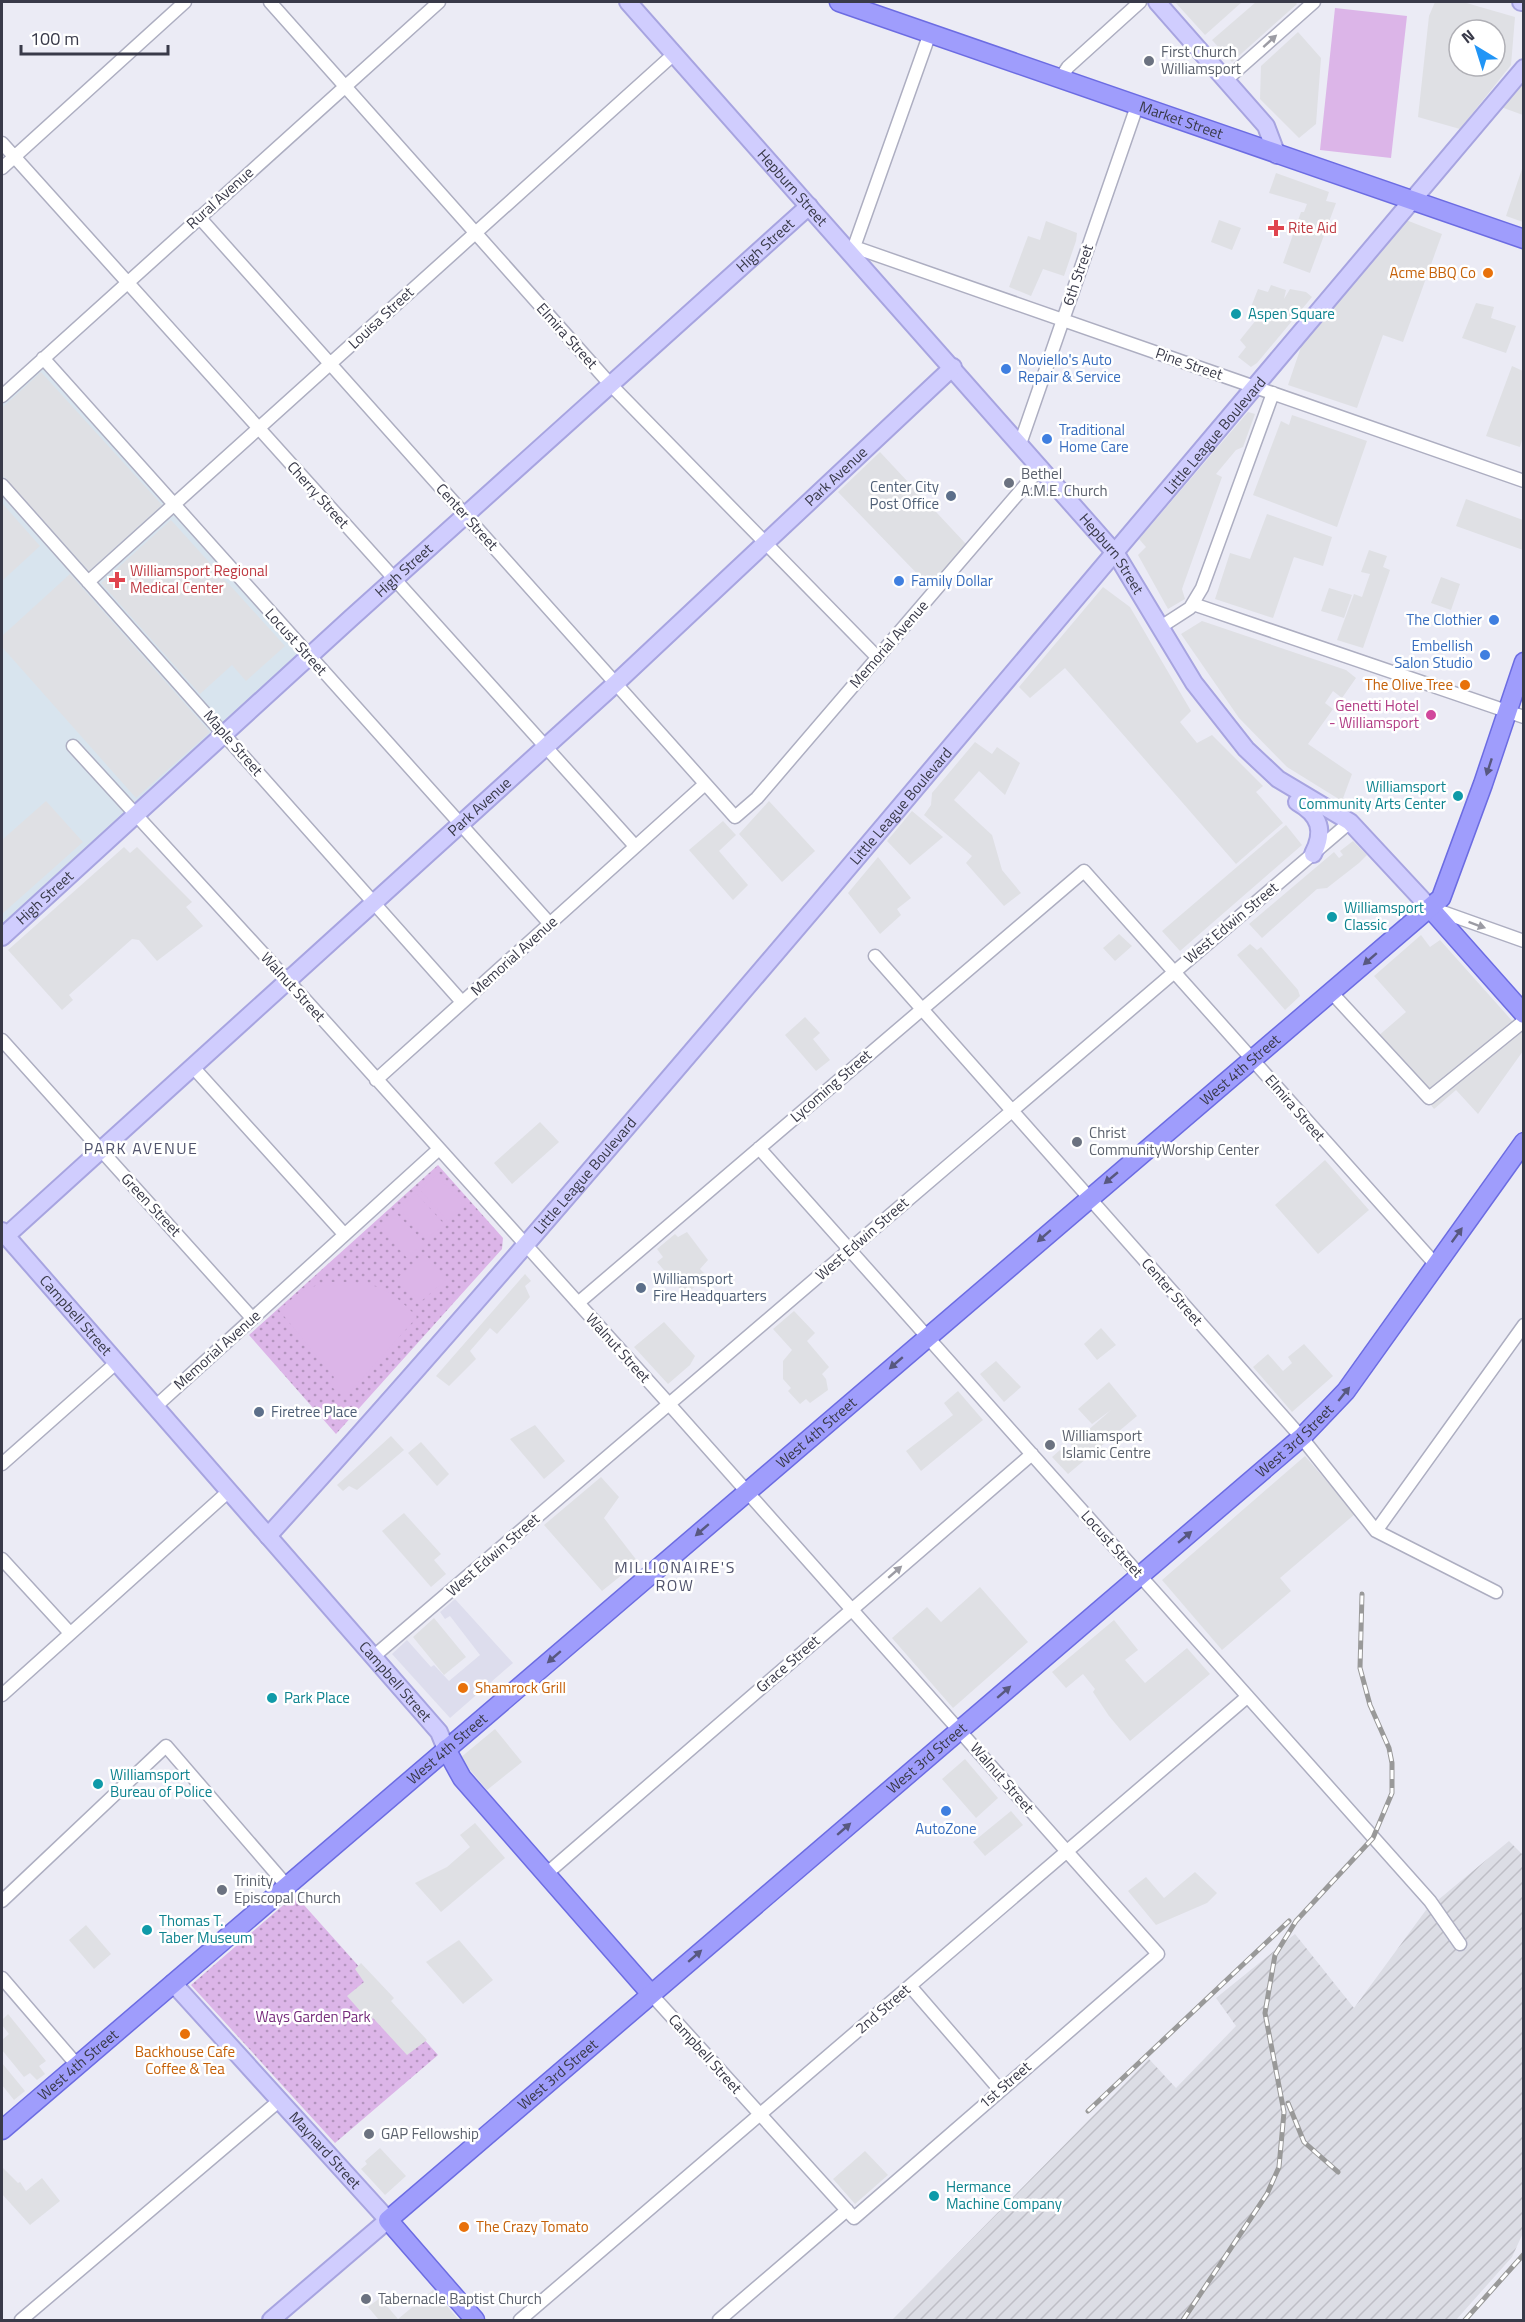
<svg xmlns="http://www.w3.org/2000/svg" width="1525" height="2322" viewBox="0 0 1525 2322" font-family="'Titillium Web',sans-serif">
<defs>
<pattern id="industrial-furrows" width="10" height="10" patternUnits="userSpaceOnUse" patternTransform="scale(1.5)"><rect width="10" height="10" fill="#dcdde5"/><path d="M-1 1l2-2M0 10L10 0M9 11l2-2" fill="none" stroke="#bebec6"/></pattern>
<pattern id="park-dots" width="8" height="8" patternUnits="userSpaceOnUse" patternTransform="scale(1.5)"><rect width="8" height="8" fill="#dcb5e8"/><path d="M2 2h.1M6 6h.1" fill="none" stroke="#b394be" stroke-width="1.8" stroke-linecap="round"/></pattern>
</defs>
<rect width="100%" height="100%" fill="#ebebf5"/>
<path fill="#dddded" d="M455,1599l58,64 -63,55 -58,-64 15,-14 24,27 3,-2 15,16 31,-26 -30,-39 -5,3 -5,-7z"/>
<path fill="url(#industrial-furrows)" d="M1509,1841l14,14v378l-11,24 -56,63h-564l257,-261 27,29 60,-62 -20,-28 79,-64 59,74 72,-98z"/>
<path fill="#d8e4ee" d="M43,365l259,292 -300,271v-525z"/>
<path fill="url(#park-dots)" d="M438,1165l65,73 -1,11 -166,185 -87,-99z
M295,1895l143,160 -103,88 -144,-158z"/>
<path fill="#dcb5e8" d="M1335,8l72,8 -16,142 -71,-8z
M436,1175l29,30 -17,16 -28,-31z
M416,1193l28,31 -17,15 -28,-30z
M395,1212l29,30 -17,16 -28,-32z
M425,1254l22,25 -29,25 -22,-25z
M325,1282c47,0 60,1 92,35l-69,77 -10,-1 -8,-8 4,-8 -55,-67 21,-18z"/>
<path fill="#dfe0e4" fill-rule="evenodd" d="M1175,2h67l-37,33z
M1256,2h39l2,2 -65,58 -20,-22z
M1435,2h28l52,15 -4,48 -51,64 -42,-12 11,-101zM1459,30h36v36h-36z
M1298,32l23,26 -5,66 -17,14 -39,-39 1,-33z
M1523,81v34l-22,-8z
M1523,166l1,56h-1l-17,-6z
M1276,173l53,19 -3,9 10,2 -26,70 -27,-10 18,-51h3l3,-8 -38,-11z
M1219,220l22,8 -9,22 -21,-8z
M1406,220l36,14 -39,108 -20,-7 -26,73 -69,-23 14,-41z
M1046,221l31,12 -1,8 -12,35 -21,-7 -12,27 -22,-9 19,-51 12,4z
M1271,285l15,5 -2,9 6,-10 16,3 6,5 -55,66 -6,4 -13,-10 8,-10 -6,-7 16,-20 8,2 -15,-10 9,-23 10,3z
M1476,303l18,4 -3,11 25,8 -10,27 -44,-15z
M1512,366l11,5v65l-3,11 -34,-11z
M41,372l121,133 -73,66 -87,-96v-67z
M1248,412l7,2 -12,33 -7,3 -20,24 6,3 -40,112 3,10 -17,10 -30,-54 8,-8 -7,-8z
M1292,415l75,26 -30,86 -84,-32 28,-74 8,4z
M880,452l86,92 -37,42 -91,-94z
M1466,499l57,21v30l-67,-24z
M2,503l38,43 -38,35z
M1267,514l65,23 -9,29 -29,-9 -21,61 -58,-19 15,-46 20,6z
M171,520l114,126 -39,35 -14,-16 -32,29 -99,-111z
M1369,550l18,6 -4,11 7,3 -27,78 -26,-8 17,-46 8,3 8,-23 -9,-2z
M70,574l140,158 -74,66 -134,-151v-11z
M1441,577l19,7 -9,26 -20,-7z
M1103,587l27,20 61,104 -11,11 17,21 15,-8 51,51 -7,6 27,31 -47,41 -171,-196 -35,30 -11,-11z
M1329,588l23,7 -8,23 -23,-7z
M1202,621l144,49 10,8 -14,20 -9,-7 -8,12 8,6 -25,35 44,30 -10,27 -55,-34 -48,-49 -58,-84z
M975,742l17,12 5,-7 23,16 -15,32 -26,-24 -25,29 38,35 10,35 19,23 -17,13 -38,-43 6,-7 -48,-41 7,-10 1,-12z
M46,801l37,41 -81,72v-74z
M769,801l46,50 -33,31 -43,-48z
M912,811l31,26 -33,28 -23,-24z
M723,821l13,14 -17,16 29,34 -15,15 -44,-50z
M1286,825l16,20 -122,106 -18,-20z
M1353,841l14,14 -8,8 -32,25 -10,1 -55,49 -13,-14 85,-72 5,6 4,-3 -3,-4z
M124,847l6,6 7,-6 55,55 -6,5 17,19 -46,35 -18,-21 -7,-1 -63,56 4,5 -11,10 -54,-60z
M878,857l33,41 -14,11 4,6 -21,19 -32,-41z
M1119,934l13,12 -17,15 -12,-13z
M1421,935l9,12 10,-7 83,93v18l-45,63 -22,-24 -22,19 -57,-72 29,-25 -32,-36z
M1250,944l7,6 4,-3 37,43 2,6 -15,14 -48,-55z
M805,1017l15,16 -7,6 17,21 -14,11 -31,-36z
M540,1122l19,20 -47,42 -18,-21z
M1325,1160l44,50 -51,44 -43,-49z
M687,1232l21,28 -8,9 7,7 -22,19 -28,-33 6,-5 -6,-8 18,-15 3,3z
M525,1274l6,7 -6,5 5,11 -33,37 -7,-6 -20,23 6,8 -27,27 -13,-10z
M794,1311l21,22 -8,8 22,26 -7,7 4,5 2,11 -18,13 -4,-4 -6,5 -12,-13 3,-3 -8,-9v-18l9,-11 -19,-21z
M664,1322l31,34 -5,9 -22,19 -34,-37z
M1101,1328l15,17 -19,15 -13,-16z
M1304,1344l29,32 -41,36 -39,-45 15,-13 15,17 9,-8 -4,-6z
M996,1361l25,26 -17,15 -24,-28z
M1109,1382l28,34 -69,58 -16,-17 8,-7 8,9 8,-8 -7,-9 17,-10 25,-22 -19,14 -14,-15z
M958,1391l25,29 -62,51 -15,-20 47,-36 -9,-12z
M535,1425l30,36 -21,18 -34,-40z
M391,1436l13,14 -47,40 -8,-4 -6,5 -6,-6z
M421,1442l28,32 -12,12 -29,-33z
M1305,1456l50,58 -75,64 11,13 -69,59 -60,-70z
M601,1477l18,20 -15,21 34,44 -36,29 -58,-66z
M404,1513l37,41 -7,6 12,14 -15,13 -49,-56z
M980,1587l48,55 -75,66 -61,-70 35,-31 14,15z
M434,1618l32,39 -22,18 -31,-38z
M1114,1620l24,30 -13,10 20,23 42,-35 23,26 -80,67 -21,-25 -16,-24 2,-3 -12,-15 -17,14 -14,-16z
M495,1729l27,33 -35,28 -27,-32z
M965,1759l33,39 -22,20 -34,-39z
M1011,1811l12,14 -38,31 -12,-14z
M475,1823l30,35 -64,54 -26,-29 32,-16 23,-20 -10,-12z
M1195,1872l22,21 -10,10 -51,22 -28,-34 18,-14 18,21z
M86,1925l25,29 -17,15 -25,-29z
M459,1940l34,40 -30,24 -37,-42z
M361,1963l33,35 -3,3 36,39 -20,15 -34,-37 -4,3 -22,-25 17,-14 -9,-13z
M8,2014l38,47 -7,5 6,8 -8,6 -7,-7 -6,4 -22,-27v-10l7,-6 -7,-9v-5z
M2,2063l23,28 -11,9 -12,-15z
M380,2148l26,28 -21,19 -24,-26 6,-5 -2,-3z
M865,2151l23,24 -33,29 -22,-25z
M2,2167l16,16 2,-1 6,9 16,-13 18,23 -30,24 -28,-31z
M433,2290l26,30h-80l-11,-13 12,-9 18,21z"/>
<g fill="none" stroke-linecap="round" stroke-linejoin="round">
<g stroke="#adaec1" stroke-width="15">
<path id="street" d="M270,2l340,382 268,274
M1060,79l8,-12 72,-65
M1226,80l88,-78
M2,143l633,703
M2,168l183,-166
M199,217l536,600 22,-19 283,-330
M854,247l670,234
M850,251l4,-4 76,-214
M43,358l507,566
M2,396l437,-394
M1020,444l117,-338
M2,485l460,517
M88,582l586,-528
M1193,604l331,113
M1159,628l31,-20 12,-20 71,-195
M73,746l228,249 368,409 489,550 -304,264 -203,-224
M1434,909l90,32
M875,956l427,482 74,93 120,61
M1331,992l98,106 95,-77
M2,1040l250,278
M192,1066l152,168
M376,1080l329,-296
M759,1148l671,753 30,43
M578,1303l506,-432 352,394
M155,1407l284,-258
M2,1464l114,-101
M1376,1531l148,-206
M2,1559l68,74
M373,1657l977,-835
M2,1695l227,-204
M545,1875l487,-421
M2,1901l164,-155 121,140
M2,1978l75,87
M910,1986l90,104
M21,2320l259,-220
M520,2320l727,-623
M719,2320l128,-110"/>
</g>
<g stroke="#a7a4e0" stroke-width="20">
<g id="secondary">
<path id="s1" d="M628,2l488,552 78,129 52,66 32,30 72,43 80,86"/>
<path d="M1157,2l109,124 11,29"/>
<path d="M1521,2h3"/>
<path d="M1297,802c23,13 28,29 16,52"/>
<path id="s2" d="M2,937l348,-318 459,-413"/>
<path id="s3" d="M2,1231l437,501 7,17"/>
<path id="s4" d="M6,1236l609,-552 338,-317"/>
<path id="s5" d="M268,1536c187,-206 367,-418 548,-630 237,-278 473,-557 708,-838"/>
<path id="s6" d="M173,1983l215,237 -117,100"/>
</g>
</g>
<g stroke="#6c6ce2" stroke-width="21">
<g id="primary">
<path id="s7" d="M839,2l685,237"/>
<path d="M1430,908l94,106"/>
<path d="M446,1749l16,29 189,216"/>
<path id="s8" d="M2,2130l1439,-1232 42,-114 41,-122"/>
<path id="s9" d="M475,2320l-87,-100 915,-784 43,-45 178,-249"/>
</g>
</g>
<use href="#street" stroke="#fff" stroke-width="12"/>
<use href="#secondary" stroke="#d0cdfe" stroke-width="16"/>
<use href="#primary" stroke="#9f9dfc" stroke-width="18"/>
<g stroke="#999" stroke-width="5">
<path id="rail" d="M1288,2103l16,39 34,30
M1088,2111l201,-190
M1183,2320l84,-126 12,-27 5,-55 -19,-99 10,-58 21,-34 77,-83 19,-45v-30l-3,-15 -19,-43 -10,-37 2,-74
M1465,2320l59,-66"/>
</g>
<use href="#rail" stroke="#fff" stroke-width="3" stroke-dasharray="9" stroke-linecap="butt"/>
</g>
<defs><path id="oneway-solid" d="M-6-.8H1V-3.2L6.5 0L1 3.2V.8H-6Z" transform="scale(1.5)"/></defs>
<g fill="#9c9ca4">
<use href="#oneway-solid" transform="translate(1270 41) rotate(-42)"/>
<use href="#oneway-solid" transform="translate(1477 925) rotate(20)"/>
<use href="#oneway-solid" transform="translate(895 1572) rotate(-41)"/>
</g>
<g fill="#58587f">
<use href="#oneway-solid" transform="translate(1489 767) rotate(108)"/>
<use href="#oneway-solid" transform="translate(1370 959) rotate(139)"/>
<use href="#oneway-solid" transform="translate(1111 1178) rotate(140)"/>
<use href="#oneway-solid" transform="translate(1457 1235) rotate(-54)"/>
<use href="#oneway-solid" transform="translate(1044 1236) rotate(139)"/>
<use href="#oneway-solid" transform="translate(896 1363) rotate(139)"/>
<use href="#oneway-solid" transform="translate(1344 1394) rotate(-51)"/>
<use href="#oneway-solid" transform="translate(702 1530) rotate(139)"/>
<use href="#oneway-solid" transform="translate(1185 1537) rotate(-40)"/>
<use href="#oneway-solid" transform="translate(554 1657) rotate(139)"/>
<use href="#oneway-solid" transform="translate(1004 1692) rotate(-41)"/>
<use href="#oneway-solid" transform="translate(844 1829) rotate(-41)"/>
<use href="#oneway-solid" transform="translate(695 1956) rotate(-41)"/>
</g>
<g fill="#6b7280" stroke="#fff" stroke-width="2">
<circle cx="1149" cy="61" r="6"/>
<circle cx="1009" cy="483" r="6"/>
<circle cx="1077" cy="1142" r="6"/>
<circle cx="1050" cy="1445" r="6"/>
<circle cx="222" cy="1890" r="6"/>
<circle cx="369" cy="2134" r="6"/>
<circle cx="366" cy="2299" r="6"/>
</g>
<g fill="#e0444e" stroke="#fff" stroke-width="2">
<path d="M1273 219h6v6h6v6h-6v6h-6v-6h-6v-6h6z"/>
<path d="M114 571h6v6h6v6h-6v6h-6v-6h-6v-6h6z"/>
</g>
<g fill="#e8710a" stroke="#fff" stroke-width="2">
<circle cx="1488" cy="273" r="6"/>
<circle cx="1465" cy="685" r="6"/>
<circle cx="463" cy="1688" r="6"/>
<circle cx="185" cy="2034" r="6"/>
<circle cx="464" cy="2227" r="6"/>
</g>
<g fill="#0f9aa8" stroke="#fff" stroke-width="2">
<circle cx="1236" cy="314" r="6"/>
<circle cx="1458" cy="796" r="6"/>
<circle cx="1332" cy="917" r="6"/>
<circle cx="272" cy="1698" r="6"/>
<circle cx="98" cy="1784" r="6"/>
<circle cx="147" cy="1930" r="6"/>
<circle cx="934" cy="2196" r="6"/>
</g>
<g fill="#3f7fe0" stroke="#fff" stroke-width="2">
<circle cx="1006" cy="369" r="6"/>
<circle cx="1047" cy="439" r="6"/>
<circle cx="899" cy="581" r="6"/>
<circle cx="1494" cy="620" r="6"/>
<circle cx="1485" cy="655" r="6"/>
<circle cx="946" cy="1811" r="6"/>
</g>
<g fill="#5c6f8a" stroke="#fff" stroke-width="2">
<circle cx="951" cy="496" r="6"/>
<circle cx="641" cy="1288" r="6"/>
<circle cx="259" cy="1412" r="6"/>
</g>
<circle fill="#d1479c" stroke="#fff" stroke-width="2" cx="1431" cy="715" r="6"/>
<g text-anchor="middle" stroke-width="5" stroke-linejoin="round" paint-order="stroke">
<g font-size="15" fill="#5b616d" stroke="#fff" text-anchor="start">
<text x="1161" y="57">First Church<tspan x="1161" dy="17">Williamsport</tspan></text>
<text x="1021" y="479">Bethel<tspan x="1021" dy="17">A.M.E. Church</tspan></text>
<text x="1089" y="1138">Christ<tspan x="1089" dy="17">CommunityWorship Center</tspan></text>
<text x="1062" y="1441">Williamsport<tspan x="1062" dy="17">Islamic Centre</tspan></text>
<text x="234" y="1886">Trinity<tspan x="234" dy="17">Episcopal Church</tspan></text>
<text x="381" y="2139">GAP Fellowship</text>
<text x="378" y="2304">Tabernacle Baptist Church</text>
</g>
<g font-size="15" fill="#393a49" stroke="#fff">
<text dy="5" stroke="none"><textPath href="#s7" startOffset="362">Market Street</textPath></text>
<text dy="5" stroke="none"><textPath href="#s1" startOffset="248">Hepburn Street</textPath></text>
<text transform="translate(220 198) rotate(-42)" y="5">Rural Avenue</text>
<text dy="5" stroke="none"><textPath href="#s2" startOffset="1030">High Street</textPath></text>
<text transform="translate(1078 275) rotate(-71)" y="5">6th Street</text>
<text transform="translate(381 318) rotate(-43)" y="5">Louisa Street</text>
<text transform="translate(567 336) rotate(48)" y="5">Elmira Street</text>
<text transform="translate(1189 364) rotate(19)" y="5">Pine Street</text>
<text dy="5" stroke="none"><textPath href="#s5" startOffset="1452">Little League Boulevard</textPath></text>
<text dy="5" stroke="none"><textPath href="#s4" startOffset="1125">Park Avenue</textPath></text>
<text transform="translate(318 495) rotate(48)" y="5">Cherry Street</text>
<text transform="translate(467 517) rotate(48)" y="5">Center Street</text>
<text dy="5" stroke="none"><textPath href="#s1" startOffset="734">Hepburn Street</textPath></text>
<text dy="5" stroke="none"><textPath href="#s2" startOffset="544">High Street</textPath></text>
<text transform="translate(296 642) rotate(48)" y="5">Locust Street</text>
<text transform="translate(889 644) rotate(-49)" y="5">Memorial Avenue</text>
<text transform="translate(233 743) rotate(49)" y="5">Maple Street</text>
<text dy="5" stroke="none"><textPath href="#s4" startOffset="639">Park Avenue</textPath></text>
<text dy="5" stroke="none"><textPath href="#s5" startOffset="966">Little League Boulevard</textPath></text>
<text dy="5" stroke="none"><textPath href="#s2" startOffset="58">High Street</textPath></text>
<text transform="translate(1231 923) rotate(-40)" y="5">West Edwin Street</text>
<text transform="translate(514 956) rotate(-42)" y="5">Memorial Avenue</text>
<text transform="translate(293 987) rotate(48)" y="5">Walnut Street</text>
<text dy="5" stroke="none"><textPath href="#s8" startOffset="1630">West 4th Street</textPath></text>
<text transform="translate(831 1086) rotate(-41)" y="5">Lycoming Street</text>
<text transform="translate(1295 1108) rotate(49)" y="5">Elmira Street</text>
<text dy="5" stroke="none"><textPath href="#s5" startOffset="480">Little League Boulevard</textPath></text>
<text transform="translate(151 1205) rotate(47)" y="5">Green Street</text>
<text transform="translate(862 1239) rotate(-41)" y="5">West Edwin Street</text>
<text transform="translate(1172 1292) rotate(49)" y="5">Center Street</text>
<text dy="5" stroke="none"><textPath href="#s3" startOffset="112">Campbell Street</textPath></text>
<text transform="translate(618 1348) rotate(48)" y="5">Walnut Street</text>
<text transform="translate(217 1350) rotate(-42)" y="5">Memorial Avenue</text>
<text dy="5" stroke="none"><textPath href="#s8" startOffset="1072">West 4th Street</textPath></text>
<text dy="5" stroke="none"><textPath href="#s9" startOffset="1328">West 3rd Street</textPath></text>
<text transform="translate(1112 1544) rotate(48)" y="5">Locust Street</text>
<text transform="translate(493 1555) rotate(-41)" y="5">West Edwin Street</text>
<text transform="translate(788 1664) rotate(-41)" y="5">Grace Street</text>
<text dy="5" stroke="none"><textPath href="#s3" startOffset="598">Campbell Street</textPath></text>
<text dy="5" stroke="none"><textPath href="#s8" startOffset="586">West 4th Street</textPath></text>
<text dy="5" stroke="none"><textPath href="#s9" startOffset="842">West 3rd Street</textPath></text>
<text transform="translate(1002 1778) rotate(49)" y="5">Walnut Street</text>
<text transform="translate(883 2009) rotate(-41)" y="5">2nd Street</text>
<text transform="translate(705 2054) rotate(48)" y="5">Campbell Street</text>
<text dy="5" stroke="none"><textPath href="#s8" startOffset="100">West 4th Street</textPath></text>
<text dy="5" stroke="none"><textPath href="#s9" startOffset="356">West 3rd Street</textPath></text>
<text transform="translate(1005 2085) rotate(-41)" y="5">1st Street</text>
<text dy="5" stroke="none"><textPath href="#s6" startOffset="226">Maynard Street</textPath></text>
</g>
<g font-size="15" fill="#be3a42" stroke="#fff" text-anchor="start">
<text x="1288" y="233">Rite Aid</text>
<text x="130" y="576">Williamsport Regional<tspan x="130" dy="17">Medical Center</tspan></text>
</g>
<g font-size="15" fill="#c56008" stroke="#fff" text-anchor="end">
<text x="1476" y="278">Acme BBQ Co</text>
<text x="1453" y="690">The Olive Tree</text>
<text x="475" y="1693" text-anchor="start">Shamrock Grill</text>
<text x="185" y="2057" text-anchor="middle">Backhouse Cafe<tspan x="185" dy="17">Coffee &amp; Tea</tspan></text>
<text x="476" y="2232" text-anchor="start">The Crazy Tomato</text>
</g>
<g font-size="15" fill="#0d838f" stroke="#fff" text-anchor="start">
<text x="1248" y="319">Aspen Square</text>
<text x="1446" y="792" text-anchor="end">Williamsport<tspan x="1446" dy="17">Community Arts Center</tspan></text>
<text x="1344" y="913">Williamsport<tspan x="1344" dy="17">Classic</tspan></text>
<text x="284" y="1703">Park Place</text>
<text x="110" y="1780">Williamsport<tspan x="110" dy="17">Bureau of Police</tspan></text>
<text x="159" y="1926">Thomas T.<tspan x="159" dy="17">Taber Museum</tspan></text>
<text x="946" y="2192">Hermance<tspan x="946" dy="17">Machine Company</tspan></text>
</g>
<g font-size="15" fill="#366cbe" stroke="#fff" text-anchor="start">
<text x="1018" y="365">Noviello's Auto<tspan x="1018" dy="17">Repair &amp; Service</tspan></text>
<text x="1059" y="435">Traditional<tspan x="1059" dy="17">Home Care</tspan></text>
<text x="911" y="586">Family Dollar</text>
<text x="1482" y="625" text-anchor="end">The Clothier</text>
<text x="1473" y="651" text-anchor="end">Embellish<tspan x="1473" dy="17">Salon Studio</tspan></text>
<text x="946" y="1834" text-anchor="middle">AutoZone</text>
</g>
<g font-size="15" fill="#4e5e75" stroke="#fff" text-anchor="start">
<text x="939" y="492" text-anchor="end">Center City<tspan x="939" dy="17">Post Office</tspan></text>
<text x="653" y="1284">Williamsport<tspan x="653" dy="17">Fire Headquarters</tspan></text>
<text x="271" y="1417">Firetree Place</text>
</g>
<g font-size="15" fill="#b23c85" stroke="#fff" text-anchor="end">
<text x="1419" y="711">Genetti Hotel<tspan x="1419" dy="17">- Williamsport</tspan></text>
</g>
<g font-size="15" fill="#762c7b" stroke="#fff">
<text x="313" y="2022">Ways Garden Park</text>
</g>
<g font-size="16" letter-spacing="1.5" fill="#50536c" stroke="#fff">
<text x="141" y="1154">PARK AVENUE</text>
<text x="675" y="1573">MILLIONAIRE'S<tspan x="675" dy="18">ROW</tspan></text>
</g>
</g>
<rect width="1525" height="2322" fill="none" stroke="#393a49" stroke-width="6"/>
<g transform="translate(1477 48) rotate(322)"><circle r="28" fill="#ffffff" stroke="#b0b0b6" stroke-width="1.5"/>
<path d="M0-4.5L10 22L0 15L-10 22Z" fill="#2195f6"/>
<text y="-9" font-size="16" font-weight="bold" text-anchor="middle" fill="#393a49">N</text>
</g>
<path d="M21 45v9h147v-9" fill="none" stroke="#393a49" stroke-width="3"/>
<text x="30" y="45" font-size="18" fill="#393a49" stroke="#ffffff" stroke-width="4.5" paint-order="stroke">100 m</text>
</svg>
